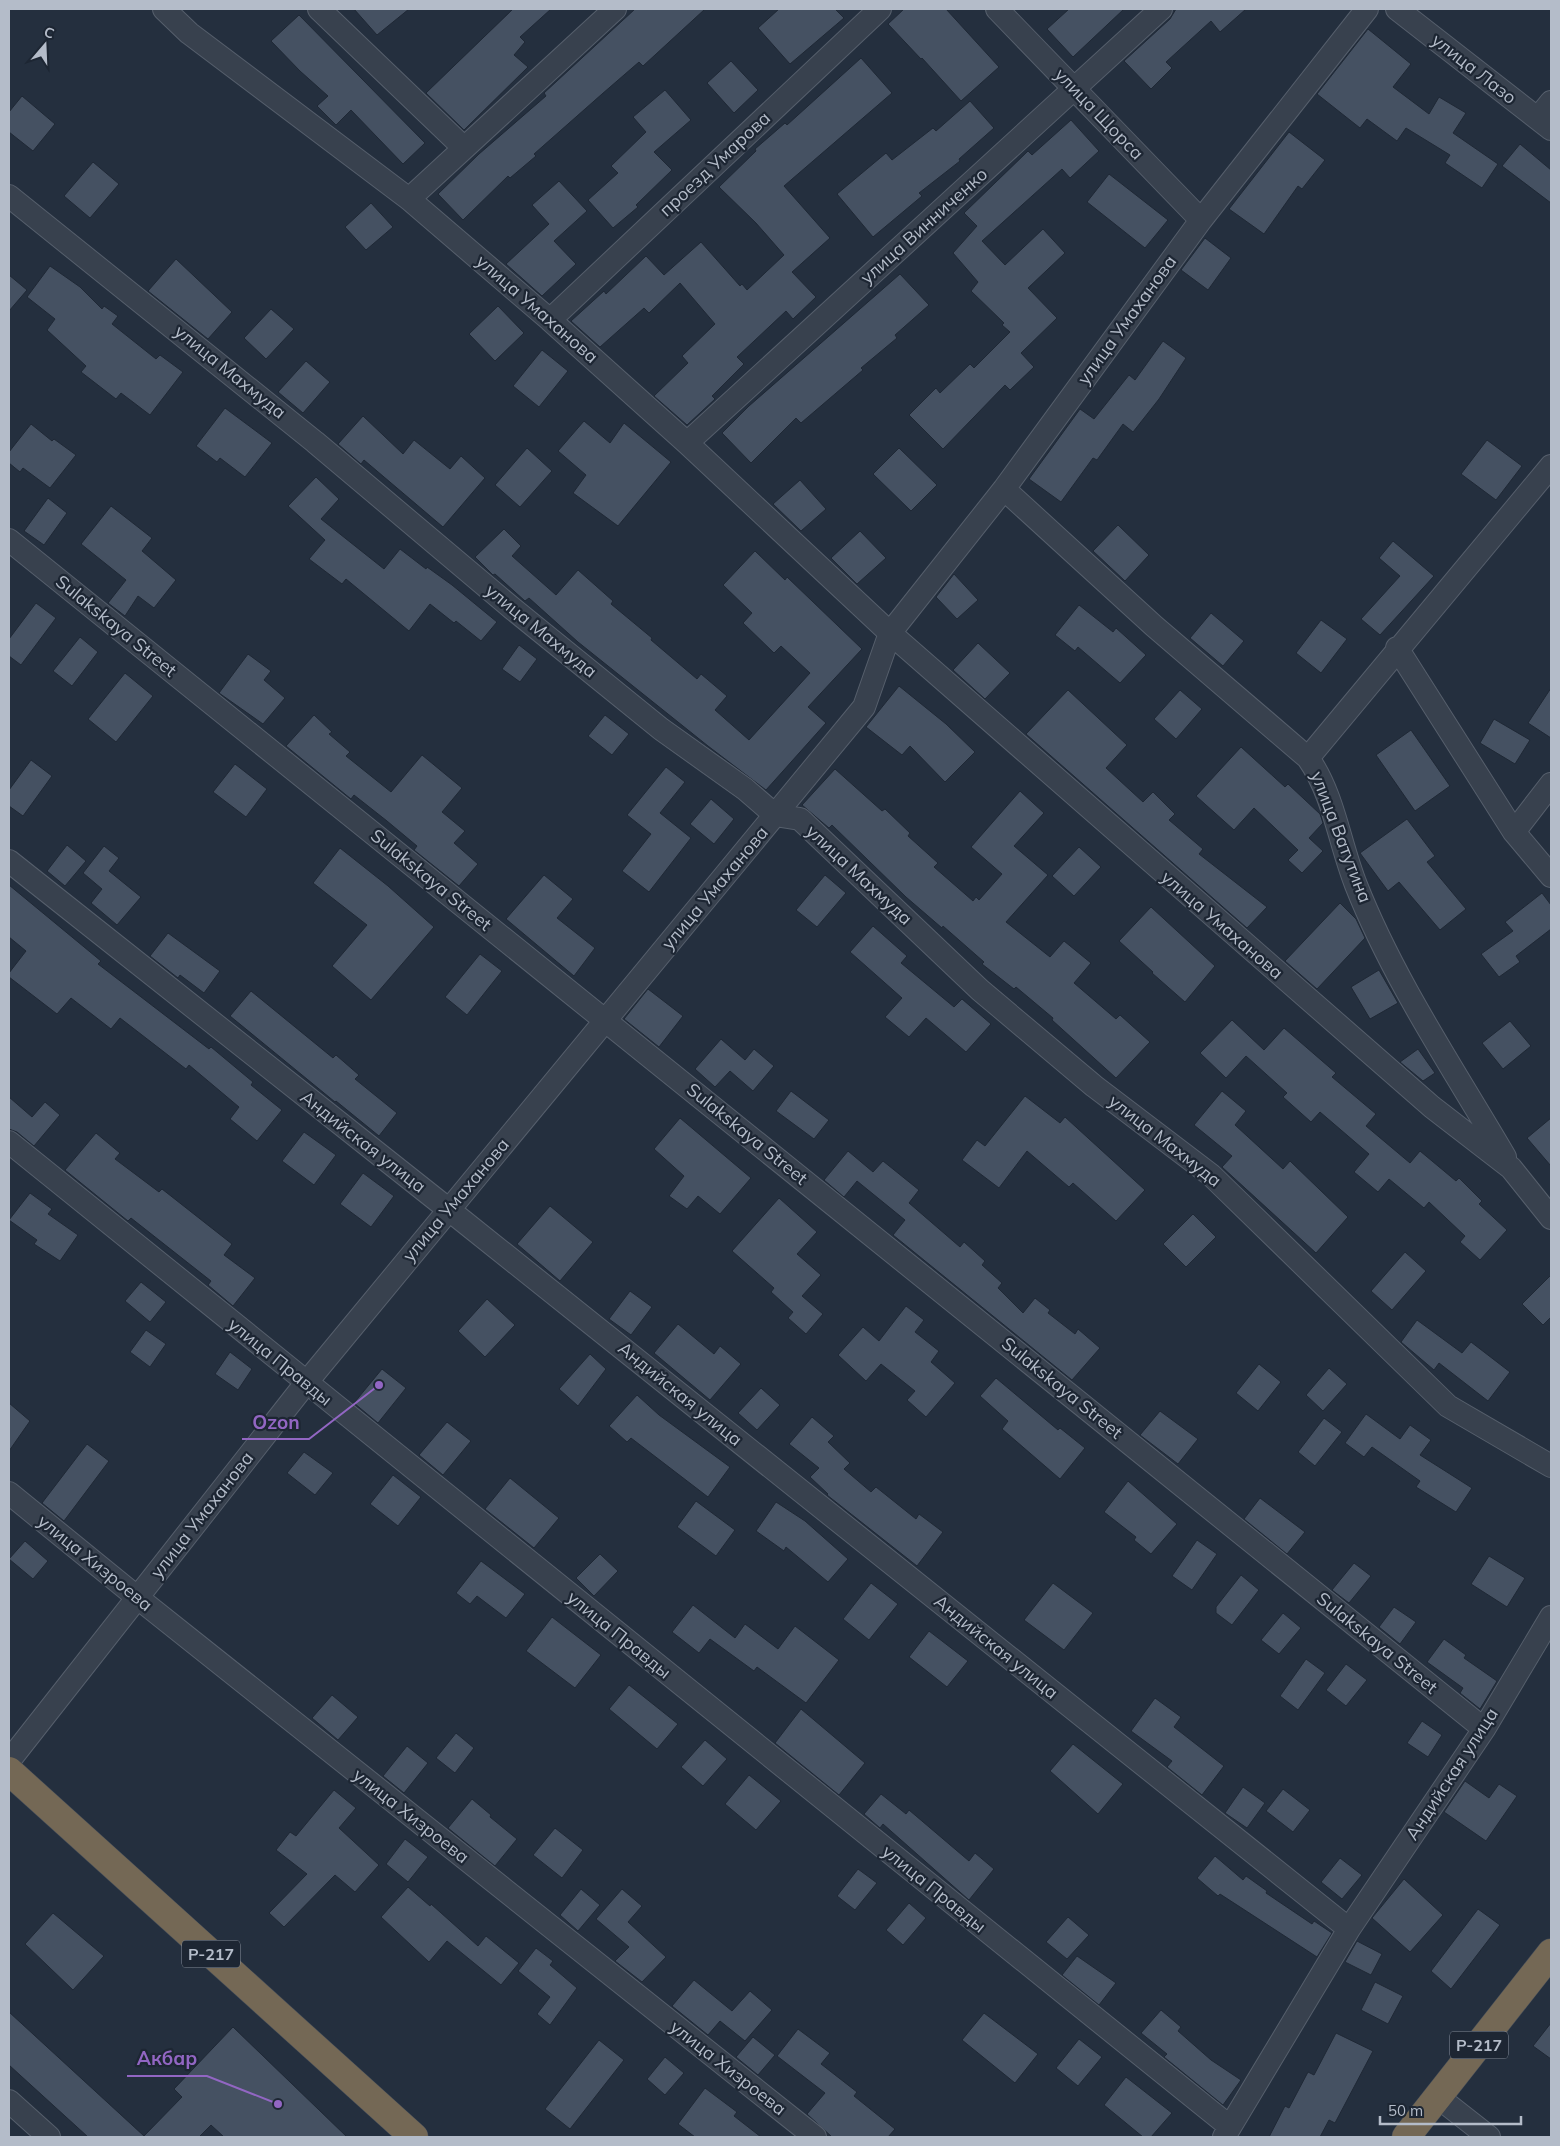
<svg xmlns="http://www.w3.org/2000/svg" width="1560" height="2146" viewBox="0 0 1560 2146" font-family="Mulish,sans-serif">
<rect width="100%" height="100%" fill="#242f3e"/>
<path fill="#455162" stroke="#1f2835" d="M354,9h55l-32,26z
M513,9h38l-31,28 5,5 -11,13 14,12 -64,63 -38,-37z
M635,9h70l-62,57 -4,-4 -37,32 -68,60 2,2 -26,22 -2,-2 -45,44 -25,-26 41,-40 67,-58 -2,-3z
M779,9h56l9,9 -54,46 -32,-36z
M904,9h42l53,58 -38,34 -39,-43 -1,1 -33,-35z
M1069,9h55l-51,48 -26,-28z
M1176,9h70l-26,23 -9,-11 -45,41 6,6 -21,21 -27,-28 46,-42z
M299,15l126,128 -22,21 -52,-54 -15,15 -19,-19 11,-10 -28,-25 -29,-30z
M1368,29l43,35 -18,23 36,27 10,-17 27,16 -13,20 45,31 -16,24 -37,-25 5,-8 -44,-27 -9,13 -30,-22 -7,9 -43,-34z
M861,58l31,35 -108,93 46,52 -38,34 24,25 -23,22 -7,-8 -49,46 7,7 -32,32 3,3 -28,26 -33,-29 34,-33 -6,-7 33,-32 -35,-41 -31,30 -5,-5 -44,39 -29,-26 33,-30 2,3 40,-38 18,19 37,-33 39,44 2,-2 5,6 37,-35 -28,-32 -37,-36 37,-36 -1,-2 30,-26 2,2z
M731,61l27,29 -24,23 -27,-30z
M665,90l26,30 -37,32 18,18 -36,35 2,2 -25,21 -25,-28 30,-27 -7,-7 35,-34 -13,-15z
M22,96l33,28 -22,27 -24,-19v-20z
M970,101l24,27 -35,31 1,2 -41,32 3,3 -49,41 -36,-43 49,-41 6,7 41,-32 3,3z
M1071,120l28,31 -29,27 -8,-9 -80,72 23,24 38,-36 22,24 -37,35 29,30 -36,35 13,14 -24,23 -5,-5 -62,64 -34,-34 27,-27 4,5 30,-29 4,4 36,-36 -8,-7 2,-2 -33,-32 7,-9 -25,-29 24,-27 -13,-13 64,-62 4,4z
M1289,132l36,28 -23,29 -4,-3 -34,48 -35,-25z
M1520,144l31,26v33l-49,-37z
M93,162l26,22 -29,34 -26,-22z
M1109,174l59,46 -23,28 -58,-46z
M559,181l28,30 -33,30 22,23 -34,32 -36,-32 43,-40 -17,-19z
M371,203l22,24 -27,23 -21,-23z
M1205,238l26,20 -23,32 -27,-20z
M176,259l56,53 -24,27 -60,-48z
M50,266l30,21 22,22 2,-3 14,10 -6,8 44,35 4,-4 23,17 -33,43 -29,-22 -5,6 -35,-27 5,-6 -39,-36 8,-11 -28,-22z
M900,274l29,31 -34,30 2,3 -36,30 2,2 -62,53 -5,-5 -45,45 -29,-30 27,-27z
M9,275l18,15 -18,21z
M498,306l26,27 -29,28 -26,-27z
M271,309l23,20 -28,30 -22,-21z
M1163,341l23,17 -27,41 -26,33 -10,-8 -26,36 -4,-2 -32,44 -32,-23 51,-70 14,10 35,-44 6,5z
M542,350l26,21 -29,36 -26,-21z
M306,361l24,21 -27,31 -25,-21z
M225,408l47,35 -27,34 -25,-19 -3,4 -21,-16z
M363,416l40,38 11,-14 36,29 11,-13 24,22 -42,49 -79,-67 -3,4 -23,-20z
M584,421l26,22 14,-20 47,39 -53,64 -45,-33 13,-18 -28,-24z
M31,424l21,17 2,-2 22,16 -26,33 -27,-20 -3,4 -11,-9v-11z
M1487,440l35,26 -26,34 -35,-26z
M527,448l25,23 -32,36 -25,-22z
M899,448l38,37 -26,26 -38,-37z
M316,477l23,22 -18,20 63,50 16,-20 26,20 1,-2 25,18 45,37 -16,19 -25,-20 -2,2 -24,-19 -21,27 -63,-52 -4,5 -33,-25 16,-19 -37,-34z
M800,480l26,29 -25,22 -28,-27z
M48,498l19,15 -23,32 -20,-14z
M111,506l41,32 -10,13 34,29 -22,28 -16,-12 -13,20 -17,-13 18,-23 -45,-36z
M1118,525l31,30 -24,26 -32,-30z
M504,529l17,17 -9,10 44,39 22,-25 35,31 -2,3 41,34 -1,2 46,39 4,-5 26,22 -12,14 34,30 61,-67 -29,-27 -7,7 -31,-30 9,-10 -29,-28 32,-34 30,29 2,-3 75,72 -54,58 18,16 -60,67 -58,-44 -130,-104 -49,-44 -4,3 -30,-27 -2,1 -18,-18z
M860,531l26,27 -29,26 -26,-26z
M1393,541l41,35 -54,59 -19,-16 39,-43 -21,-18z
M954,574l24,26 -21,19 -21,-22z
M36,603l20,15 -35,47 -12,-9v-17z
M1079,605l34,27 3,-4 30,27 -26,28 -42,-36 -3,4 -20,-16z
M1211,613l33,28 -21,25 -33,-28z
M1321,620l26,19 -26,34 -25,-20z
M80,637l18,15 -26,34 -19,-15z
M978,643l32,30 -25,26 -32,-29z
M519,645l18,14 -17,23 -18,-13z
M248,654l23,17 -7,9 21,18 -22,26 -44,-31z
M125,673l28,23 -37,46 -28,-23z
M899,686l47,38 29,28 -30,30 -35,-36 -8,9 -36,-28z
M1551,688v50l-23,-15z
M1068,690l59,55 -21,23 37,34 10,-10 22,22 -6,6 34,29 -4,5 68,53 -20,21 -221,-194z
M1180,690l22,19 -26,30 -22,-20z
M314,715l18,17 -3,2 21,18 -4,4 45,36 31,-37 40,33 -20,24 23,19 -11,12 24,21 -19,22 -45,-36 3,-4 -30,-25 -33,-26 -3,4 -65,-53z
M605,715l24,19 -17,21 -24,-19z
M1494,719l36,21 -15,24 -35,-21z
M1411,730l39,56 -35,25 -39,-56z
M1241,747l44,40 3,-3 32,30 3,9 -14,15 14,13 -21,22 -14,-13 10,-10 -44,-42 -20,22 -38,-34z
M31,760l21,16 -29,40 -14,-10v-16z
M235,764l32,25 -21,28 -33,-25z
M666,767l19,15 -25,31 31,25 -42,54 -27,-21 29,-37 -24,-19z
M835,769l47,42 3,-2 25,24 -2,3 30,27 -4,4 39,34 3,-4 3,3 23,-26 -31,-27 49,-56 24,22 -30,33 34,29 -42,47 44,35 14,-16 27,22 -17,20 42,36 4,-4 30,27 -34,36 -64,-58 1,-2 -37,-31 -2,2 -32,-25 2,-2 -41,-36 -1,2 -36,-31 -74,-72 -3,3 -27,-23z
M711,799l23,20 -20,25 -24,-20z
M1407,819l28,37 -8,6 39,47 -26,21 -41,-48 -11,9 -28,-38z
M67,845l19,16 -21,25 -18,-15z
M104,846l15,12 -10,13 32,26 -24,28 -26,-22 11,-14 -19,-16z
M1079,847l22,20 -27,29 -22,-20z
M340,848l48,38 46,41 -63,73 -39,-34 35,-41 -54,-42z
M544,875l29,24 -16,19 38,30 -21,28 -68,-57z
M825,875l21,18 -29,34 -21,-17z
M9,885l92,76 -3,3 111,85 2,-2 42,35 -2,3 31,25 -25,31 -27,-22 9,-12 -50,-42 -3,4 -66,-51 -9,11 -40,-31 -14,16 -48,-37v-4l17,-22 -17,-14z
M1542,893l9,12v24l-35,27 4,6 -21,15 -18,-23 32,-23 -8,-9z
M1340,903l16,16 9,19 -48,51 -32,-28z
M1151,907l64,59 -30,36 -33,-29 1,-1 -34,-31z
M873,926l34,30 -6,7 53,44 8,-8 29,25 -25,28 -40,-34 -17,19 -24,-20 17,-19 -52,-46z
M168,933l52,38 -16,22 -24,-18 -2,3 -28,-22z
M480,954l22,17 -35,44 -22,-18z
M1379,970l19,33 -28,16 -19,-32z
M648,989l35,27 -24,31 -35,-28z
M251,991l82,67 3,-3 23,20 -4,4 42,34 -18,23 -43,-35 -1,1 -105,-86z
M1232,1020l32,30 20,-22 52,45 -4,4 44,37 -10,12 44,37 10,-12 36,30 3,-3 23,23 -3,3 28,26 -27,30 -20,-18 5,-6 -36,-34 -5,6 -35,-29 -11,13 -24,-20 15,-18 -49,-42 -9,10 -28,-25 4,-4 -41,-37 -20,22 -26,-25z
M1510,1021l21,25 -28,23 -21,-26z
M721,1039l24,21 9,-11 20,17 -21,25 -23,-20 -15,16 -20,-18z
M1418,1049l17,24 -12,8 -23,-19z
M791,1091l38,29 -15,19 -38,-28z
M1222,1091l24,20 -11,14 48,44 7,-8 58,56 -32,36 -94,-86 10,-11 -38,-31z
M1025,1096l35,27 5,-6 80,73 -29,31 -43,-38 -4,4 -42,-36 -28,37 -37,-28 15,-20 8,6z
M9,1097l23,20 13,-15 15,13 -26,31 -17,-14 -8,-3z
M680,1118l71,60 -31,36 -22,-18 -11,13 -18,-13 15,-20 -30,-27z
M1551,1118v48l-24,-28z
M304,1132l32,23 -22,30 -32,-24z
M96,1133l24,20 -5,6 44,33 3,-3 70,55 -8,11 31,23 -22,28 -25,-21 3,-4 -80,-63 -3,3 -63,-51z
M848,1151l25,21 10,-11 36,29 -10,13 51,44 4,-5 21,19 -3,4 20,18 -4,5 25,25 12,-15 15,12 -2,3 27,21 3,-5 22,19 -28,32 -179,-145 12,-15 -48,-39 -13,16 -20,-17z
M363,1173l31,23 -23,31 -31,-23z
M30,1193l22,16 -4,5 30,21 -18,26 -26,-17 3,-4 -28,-20z
M779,1198l38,34 -20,22 24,21 -19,21 21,18 -17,20 -18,-16 5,-6 -22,-20 3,-4 -42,-37z
M550,1206l43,36 -33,39 -43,-37z
M1193,1214l23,23 -30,30 -23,-23z
M1405,1252l21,19 -34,39 -21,-19z
M1551,1275v42l-8,8 -21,-21z
M141,1282l25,20 -16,20 -25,-21z
M630,1291l22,16 -21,28 -22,-16z
M487,1299l28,26 -30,32 -27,-26z
M906,1306l18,14 -9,12 24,19 -8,11 24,21 -29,34 -19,-17 8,-9 -34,-27 -15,17 -28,-26 25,-28 16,14z
M1417,1320l45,33 9,-11 39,30 -22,29 -49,-38 -5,7 -33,-28z
M678,1324l36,30 6,-8 21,18 -31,36 -56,-47z
M146,1330l20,14 -16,23 -20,-15z
M230,1352l22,17 -14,21 -23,-16z
M590,1354l16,15 -28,37 -19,-17z
M1259,1364l22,18 -23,29 -22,-18z
M1329,1368l18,16 -24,27 -17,-16z
M382,1369l24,19 -28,35 -24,-20z
M996,1378l62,52 2,-2 25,20 -25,31 -58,-50 6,-8 -28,-25z
M761,1388l19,17 -23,25 -19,-17z
M637,1395l22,20 71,52 -22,30 -77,-59 -4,4 -18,-16z
M9,1403l21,18 -21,30z
M1160,1411l38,28 -20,25 -38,-29z
M1366,1414l34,25 10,-14 21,15 -11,15 52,33 -16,24 -40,-25 4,-6 -48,-34 -8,10 -19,-14z
M812,1417l22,19 -6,6 22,21 -6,6 27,23 5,-5 40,32 3,-5 24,18 -26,34 -90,-71 1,-1 -18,-17 9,-9 -30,-24z
M1324,1418l18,14 -27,34 -17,-14z
M447,1422l24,19 -28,34 -24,-20z
M87,1444l22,17 -45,60 -22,-18z
M304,1452l29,21 -18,22 -28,-22z
M393,1475l28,22 -23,29 -28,-22z
M510,1478l49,40 -25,30 -49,-39z
M1128,1481l49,43 -26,30 -17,-14 2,-3 -32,-25z
M1260,1498l45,34 -18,22 -43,-35z
M696,1501l39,29 -19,26 -39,-29z
M776,1502l29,19 43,38 -20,23 -42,-35 -2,4 -28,-20z
M1197,1540l20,14 -25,36 -20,-14z
M25,1541l23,20 -15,18 -24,-20z
M600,1554l18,17 -24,25 -18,-18z
M1489,1556l36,22 -18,29 -36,-23z
M481,1561l44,33 -19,24 -29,-22 -7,8 -14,-11z
M1354,1563l17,13 -22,27 -17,-13z
M1241,1575l18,15 -27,35 -16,-12v-6z
M871,1583l27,21 -29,36 -26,-21z
M1053,1583l40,30 -29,37 -40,-30z
M693,1605l42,33 10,-14 33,25 17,-23 44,34 -33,43 -49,-36 -3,4 -44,-32 -11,14 -27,-21z
M1394,1607l22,15 -16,22 -21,-17z
M1283,1613l18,15 -22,26 -18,-14z
M552,1617l49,38 -26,33 -49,-37z
M929,1631l39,30 -21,26 -38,-30z
M1444,1639l22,16 -2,3 33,23 -17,28 -20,-16 3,-5 -36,-26z
M1306,1659l19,14 -27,37 -18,-14z
M1346,1664l21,16 -21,26 -20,-16z
M629,1685l49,39 -21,25 -48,-40z
M332,1695l26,22 -20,23 -26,-22z
M1155,1698l26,19 -7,10 50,39 -22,29 -35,-28 5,-6 -41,-30z
M801,1709l64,54 -26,32 -64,-52z
M1422,1721l20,14 -14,22 -21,-14z
M456,1733l18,15 -19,25 -19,-15z
M705,1740l22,19 -24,27 -22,-19z
M1073,1744l50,40 -25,30 -48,-43z
M407,1746l21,17 -24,30 -21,-17z
M749,1775l32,26 -25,29 -31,-26z
M1465,1781l24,17 10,-14 18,12 -31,45 -42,-29z
M1243,1787l22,16 -18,25 -22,-15z
M1283,1789l27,21 -17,22 -27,-21z
M334,1790l22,18 -17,20 40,37 -24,27 -20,-17 -51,52 -15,-14 38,-39 -31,-24 14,-18 6,4z
M881,1794l25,20 3,-4 60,51 6,-8 19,16 -25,31 -86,-76 -3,4 -16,-14z
M472,1799l19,16 -1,2 27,22 -22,27 -47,-38z
M555,1828l28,22 -21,28 -29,-23z
M405,1839l23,18 -20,25 -22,-18z
M1215,1856l28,24 3,-4 21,15 -1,2 46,31 2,-3 18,12 -15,24 -97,-63 -2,2 -21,-18z
M1340,1858l22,17 -20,24 -21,-17z
M858,1869l19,14 -22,27 -18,-14z
M1404,1879l39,36 -33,37 -38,-34z
M408,1887l22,19 1,-2 47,42 8,-10 33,27 -18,22 -54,-44 -18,21 -48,-45z
M581,1889l19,16 -22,26 -18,-16z
M622,1889l20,17 -14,16 38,35 -24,25 -27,-21 14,-14 -33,-28z
M909,1903l17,15 -23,27 -17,-15z
M1478,1909l22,16 -49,64 -20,-18z
M53,1913l51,43 -31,34 -48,-46z
M1068,1917l21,18 -22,24 -21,-17z
M1357,1941l25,13 -11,21 -26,-13z
M536,1948l17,13 -3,4 27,23 -27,37 -13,-11 13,-17 -32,-26z
M1077,1956l39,27 -17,22 -37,-30z
M694,1980l38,31 18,-20 22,19 -27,31 -25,-20 -12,14 -36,-29z
M1375,1982l28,14 -15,28 -27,-14z
M1161,2010l20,17 -3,4 33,29 30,20 -18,25 -59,-48 3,-3 -26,-21z
M9,2012l135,124 38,-39 -8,-8 59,-62 114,110h-123l-13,-12 -12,12h-111l-79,-72z
M984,2013l54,41 -23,29 -53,-43z
M1551,2023v36l-18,-13z
M798,2029l32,24 -9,11 36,28 -3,4 41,33 -7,8h-56l-25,-23 18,-21 -48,-37z
M1336,2033l37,18 -38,72 -6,-3 -9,17h-51l16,-31 4,2 19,-36 6,3z
M753,2037l22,18 -17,20 -22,-18z
M1079,2039l23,18 -24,29 -22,-18z
M599,2040l25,20 -54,69 -25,-20z
M665,2057l19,16 -19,22 -18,-16z
M1126,2077l46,36 -21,24h-8l-39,-32z
M705,2088l32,24 -3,4 27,21h-66l-17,-13z"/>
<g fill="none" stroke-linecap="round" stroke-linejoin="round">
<g stroke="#565f6c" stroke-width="24">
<path id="street" d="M164,9l25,24 220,166 141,121 137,123 203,190 542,474 79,61 40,50
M319,9l145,139
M997,9l204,211
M1397,9l154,120
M1538,118l13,-16
M9,196l306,246 198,167 148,120 84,60 30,26 25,4 180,171 114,96 117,89 237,231 103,60
M409,199l206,-190
M550,320l330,-311
M687,443l474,-434
M1004,489l150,137 154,132c26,37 31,84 48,127 38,96 97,183 149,272
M9,540l1475,1189
M1397,648l117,184 37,44
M1308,758l243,-292
M1514,832l37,-48
M9,861l439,348 901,720
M9,1142l1220,984
M9,1493l129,105 677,539
M9,1761l297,-378 558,-676 26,-74 114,-144 197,-269 166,-211
M1438,2097l51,40
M9,2101l40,36
M1224,2137l125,-208 135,-200 67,-112"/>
</g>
<g stroke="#434c59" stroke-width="29">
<path id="highway" d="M9,1771l405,366
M1406,2137l145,-184"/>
</g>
<use href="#street" stroke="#38414e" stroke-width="22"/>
<use href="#highway" stroke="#746855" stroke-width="28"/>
</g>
<g text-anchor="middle" stroke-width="4.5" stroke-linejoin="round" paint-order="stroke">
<g fill="#1d2633" stroke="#878f9c" stroke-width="1">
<rect x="182" y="1940.5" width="58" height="27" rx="4"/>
<rect x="1450" y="2031.5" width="58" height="27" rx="4"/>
</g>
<g font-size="16" font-weight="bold" fill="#b4bcc9">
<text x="211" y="1960">Р-217</text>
<text x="1479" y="2051">Р-217</text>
</g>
<g font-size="18" fill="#b4bcc9" stroke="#1d2633">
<text transform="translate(1474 69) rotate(38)" y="6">улица Лазо</text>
<text transform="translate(1099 114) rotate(46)" y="6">улица Щорса</text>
<text transform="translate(715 164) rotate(-43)" y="6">проезд Умарова</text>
<text transform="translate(924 226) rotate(-42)" y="6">улица Винниченко</text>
<text transform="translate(537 309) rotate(41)" y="6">улица Умаханова</text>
<text transform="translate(1127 320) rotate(-54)" y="6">улица Умаханова</text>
<text transform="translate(230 372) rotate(39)" y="6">улица Махмуда</text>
<text transform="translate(116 626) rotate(39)" y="6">Sulakskaya Street</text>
<text transform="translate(541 631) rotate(39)" y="6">улица Махмуда</text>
<text transform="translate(1341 837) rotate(69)" y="6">улица Ватутина</text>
<text transform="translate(859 875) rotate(43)" y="6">улица Махмуда</text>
<text transform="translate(431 880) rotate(39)" y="6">Sulakskaya Street</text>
<text transform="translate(715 888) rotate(-50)" y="6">улица Умаханова</text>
<text transform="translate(1222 925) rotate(41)" y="6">улица Умаханова</text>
<text transform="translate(747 1134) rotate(39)" y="6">Sulakskaya Street</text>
<text transform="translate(1165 1141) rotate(38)" y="6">улица Махмуда</text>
<text transform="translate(363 1142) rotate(38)" y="6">Андийская улица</text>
<text transform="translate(456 1200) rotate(-50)" y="6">улица Умаханова</text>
<text transform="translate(280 1362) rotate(39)" y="6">улица Правды</text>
<text transform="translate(1062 1388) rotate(39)" y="6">Sulakskaya Street</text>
<text transform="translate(680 1394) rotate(39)" y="6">Андийская улица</text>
<text transform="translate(202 1515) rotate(-52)" y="6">улица Умаханова</text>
<text transform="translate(95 1563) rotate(39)" y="6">улица Хизроева</text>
<text transform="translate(619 1635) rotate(39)" y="6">улица Правды</text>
<text transform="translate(1377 1643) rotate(39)" y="6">Sulakskaya Street</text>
<text transform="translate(996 1647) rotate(39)" y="6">Андийская улица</text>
<text transform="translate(1452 1774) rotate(-57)" y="6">Андийская улица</text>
<text transform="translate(411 1816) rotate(38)" y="6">улица Хизроева</text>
<text transform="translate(934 1889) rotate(39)" y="6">улица Правды</text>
<text transform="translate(728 2068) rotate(38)" y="6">улица Хизроева</text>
</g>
</g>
<path fill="none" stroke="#9266c3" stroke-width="2" d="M379 1385L309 1439H242M278 2104L207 2076H127"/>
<g fill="#9266c3" stroke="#1d2633" stroke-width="2">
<circle cx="379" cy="1385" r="5"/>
<circle cx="278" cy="2104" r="5"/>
</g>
<g font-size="19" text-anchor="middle" font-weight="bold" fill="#9266c3" stroke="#1d2633" stroke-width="4.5" stroke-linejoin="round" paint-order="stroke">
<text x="276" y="1429">Ozon</text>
<text x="167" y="2065">Акбар</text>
</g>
<rect width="1560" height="2146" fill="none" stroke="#b4bcc9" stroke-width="20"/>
<g transform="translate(45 45) rotate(19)" stroke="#1d2633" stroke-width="4" paint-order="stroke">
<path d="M0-4L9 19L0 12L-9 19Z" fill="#b4bcc9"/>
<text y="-8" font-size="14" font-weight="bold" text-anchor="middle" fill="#b4bcc9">С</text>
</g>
<path d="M1380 2116v8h141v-8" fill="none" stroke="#b4bcc9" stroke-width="2.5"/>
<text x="1388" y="2116" font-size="15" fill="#b4bcc9" stroke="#1d2633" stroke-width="4" paint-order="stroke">50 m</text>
</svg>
